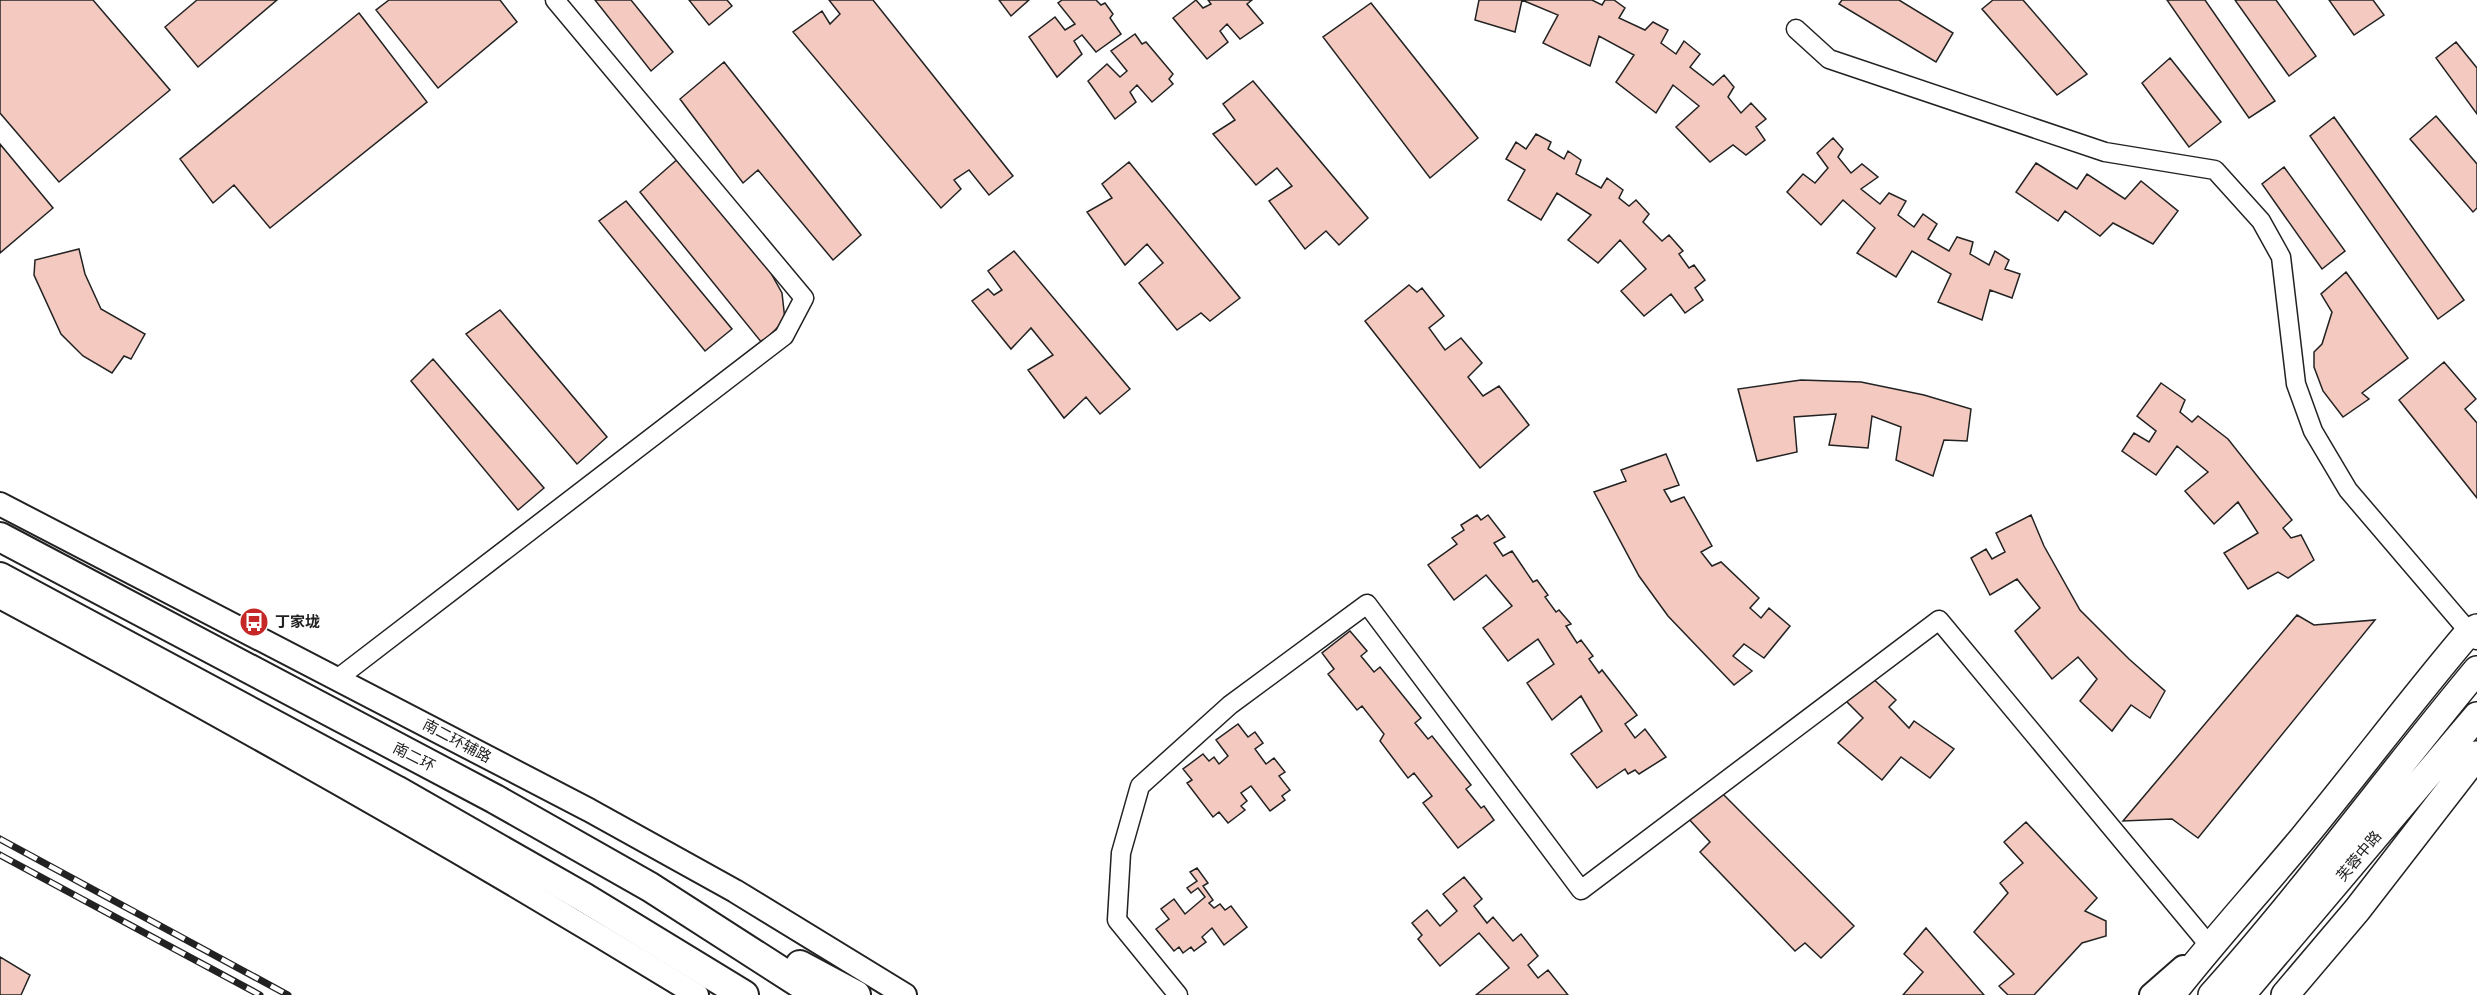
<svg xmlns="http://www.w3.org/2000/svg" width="2477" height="995" viewBox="0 0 2477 995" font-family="'Varela Round','Noto Sans SC',sans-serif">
<rect width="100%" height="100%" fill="#fff"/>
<path fill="#f3c9c0" stroke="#222" stroke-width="1.5" d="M0,0h93l77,90 -111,92 -59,-69z
M197,0h80l-79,67 -33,-40z
M389,0h111l17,22 -79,66 -62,-78z
M595,0h36l42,52 -22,19z
M689,0h38l5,6 -23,19z
M829,0h44l140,176 -24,19 -20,-25 -15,10 7,9 -20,19 -148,-176 29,-21 8,13 10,-10z
M999,0h30l-18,16z
M1062,0h34l5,5 4,-2 8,11 -3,4 11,16 -25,18 -14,-17 -8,6 8,13 -25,23 -28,-40 26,-20 10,13 10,-6 -17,-21z
M1196,0l7,8 8,-4 -3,-4h44l-5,4 16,19 -23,16 -13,-15 -7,7 8,11 -21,17 -34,-41z
M1479,0h113l10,5 3,-5h9l11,8 -6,10 26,12 8,-8 15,8 -7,13 15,11 8,-13 16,13 -10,13 23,18 11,-10 10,12 -6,10 13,16 10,-10 15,16 -10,8 9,13 -19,15 -13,-10 -23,17 -34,-35 23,-21 -26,-21 -17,28 -40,-31 18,-27 -35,-19 -9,30 -47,-23 15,-28 -36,-15 -7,32 -40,-12z
M1842,0h57l54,33 -17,29 -97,-58z
M1993,0h30l64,74 -30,21 -75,-86z
M2167,0h38l70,101 -26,17z
M2235,0h41l40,56 -27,20z
M2329,0h44l11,15 -30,20z
M1371,3l107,135 -48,40 -107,-141z
M359,13l68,89 -157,126 -36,-43 -21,18 -33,-44z
M1135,34l7,10 4,-2 27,32 -4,5 4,5 -21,18 -15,-17 -7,7 6,10 -21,17 -27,-38 19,-17 13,13 7,-6 -16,-20z
M2456,42l21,26v46l-41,-56z
M2170,58l51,64 -32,25 -47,-64z
M724,62l137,173 -28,25 -75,-90 -15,13 -63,-84z
M1253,81l115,137 -29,27 -13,-14 -21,18 -36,-48 23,-15 -15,-18 -21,17 -43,-51 22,-14 -12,-16z
M2436,116l41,48v44l-4,4 -63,-73z
M2334,117l130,183 -26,19 -128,-183z
M1536,134l15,8 -3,7 16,10 4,-8 13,9 -5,14 25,14 6,-10 16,12 -4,8 10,8 7,-6 13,14 -6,8 19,19 7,-6 14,16 -4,3 10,14 5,-3 11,15 -10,8 8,12 -18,13 -14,-19 -27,22 -23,-25 25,-22 -26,-29 -22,23 -30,-23 23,-25 -34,-22 -16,27 -33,-20 17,-30 -19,-11 10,-17 10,7z
M1833,138l10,11 -5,8 13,16 11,-9 16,13 -17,12 19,15 9,-11 17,8 -8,14 16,12 9,-13 14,10 -9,15 21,12 8,-14 16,5 -3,12 19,11 6,-14 14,9 -4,9 15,5 -8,24 -22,-8 -8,30 -44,-18 13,-28 -39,-23 -16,26 -39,-24 18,-25 -32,-28 -22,25 -34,-33 16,-18 12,9 13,-15 -11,-15z
M0,144l53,64 -53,45z
M680,157l83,102 19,34 3,27 -23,23 -122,-151z
M1129,162l111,136 -30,23 -9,-8 -24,17 -38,-47 24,-20 -16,-19 -22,21 -38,-53 25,-14 -10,-14z
M2036,163l41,26 10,-15 38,25 16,-18 37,30 -25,33 -40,-21 -13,13 -35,-25 -7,10 -42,-29z
M2284,167l61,84 -23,18 -60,-85z
M626,201l106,128 -27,22 -106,-130z
M79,249l6,25 16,35 44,25 -14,25 -7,-3 -12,17 -29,-17 -22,-22 -27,-59 1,-15z
M1014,251l116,138 -30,25 -14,-17 -22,21 -36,-48 25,-15 -22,-27 -20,21 -39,-48 16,-12 6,6 8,-5 -14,-19z
M2346,272l62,86 -46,35 7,6 -26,18 -20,-26 -9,-24v-15l8,-8 10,-32 -11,-18z
M1409,285l8,7 5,-4 22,28 -15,12 16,22 16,-12 21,25 -14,14 15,19 16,-10 30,39 -49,43 -115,-147z
M500,310l107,127 -30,27 -111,-130z
M433,359l111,129 -26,22 -107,-129z
M2444,362l32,37 -11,10 12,14v75l-78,-98z
M1801,380l60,2 63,13 47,14 -4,32 -23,-1 -11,36 -37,-16 5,-33 -29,-11 -4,32 -39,-3 7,-31 -42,3 3,35 -40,9 -19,-72z
M2161,383l24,17 -5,12 12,10 6,-6 30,23 64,81 -9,8 8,10 10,-3 13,25 -26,18 -10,-6 -30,17 -24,-36 34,-20 -20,-31 -24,22 -29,-33 23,-19 -31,-26 -21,29 -34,-24 12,-18 15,9 7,-11 -19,-15z
M1666,454l13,31 -15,5 7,12 13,-5 28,49 -11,6 11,14 9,-4 38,36 -9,10 11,10 8,-10 21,18 -26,32 -20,-14 -11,12 19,15 -18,14 -66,-69 -29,-40 -45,-84 32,-11 -5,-11z
M1477,515l4,5 7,-5 17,22 -11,6 9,13 9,-5 21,31 4,-2 11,15 -3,2 11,15 3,-2 12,14 -5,2 11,17 4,-3 12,16 -4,3 10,14 3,-3 35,45 -12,9 10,14 10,-9 21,28 -27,17 -4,-4 -7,4 -3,-5 -28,19 -26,-34 31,-23 -21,-35 -29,24 -25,-37 27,-19 -16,-25 -30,22 -25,-33 29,-22 -26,-31 -32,25 -26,-35 29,-21 -5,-6 12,-8 -3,-5z
M2031,515l13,31 36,64 49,49 36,32 -15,27 -19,-13 -19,26 -32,-30 17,-22 -19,-22 -26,22 -37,-48 25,-23 -23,-29 -27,16 -19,-37 15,-9 6,10 13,-7 -9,-19z
M2297,615l17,10 61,-5 -177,218 -26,-19 -49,2z
M1350,631l17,20 -6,5 13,16 6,-5 41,51 -6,5 13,16 4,-3 39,49 -5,4 15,19 3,-2 10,14 -36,28 -35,-45 9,-7 -18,-23 -6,5 -28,-37 4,-7 -22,-28 -5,4 -29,-36 6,-5 -12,-16z
M1869,675l27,25 -7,7 20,21 5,-7 40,28 -24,29 -29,-21 -19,23 -44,-37 25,-25 -19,-19z
M1238,724l10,13 7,-5 8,11 -8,6 11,15 8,-6 11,14 -6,4 11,14 -8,6 3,4 -15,11 -19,-25 -10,7 6,8 -6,5 4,4 -17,13 -9,-11 -6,5 -26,-34 5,-3 -9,-11 20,-15 6,7 5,-4 5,7 9,-8 -12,-16z
M1717,788l137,138 -33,32 -16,-15 -10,8 -95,-99 10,-10 -23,-25z
M2026,822l71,76 -12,13 21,10v15l-24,7 -48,52h-26l-9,-9 15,-12 -40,-42 34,-39 -8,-10 23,-20 -19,-21z
M1197,868l11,15 -5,3 10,14 -4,3 5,5 6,-4 5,6 6,-4 16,21 -23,18 -12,-17 -10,9 4,5 -12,9 -3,-4 -8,6 -4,-6 -5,4 -18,-22 13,-10 -8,-10 13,-10 11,15 20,-17 -7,-9 -7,5 -4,-5 10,-7 -7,-9z
M1464,877l18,22 -8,7 13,17 6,-6 20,24 8,-7 17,22 -10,9 10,13 10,-8 20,25h-92l33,-27 -30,-35 -39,33 -22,-27 4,-4 -10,-12 15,-13 13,16 17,-15 -14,-17z
M1926,928l58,67h-81l20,-23 -19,-18z
M0,957l30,18 -9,20h-21z"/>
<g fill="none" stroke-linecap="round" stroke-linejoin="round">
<g stroke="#222" stroke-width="21">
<path id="minor" d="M1796,29l33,30 276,93 110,18 46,51 20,36 15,127 17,47 35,59 128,150
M337,679l447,-343 20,-38 -249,-298
M1178,995l-61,-75 4,-67 19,-67 90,-81 137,-101 214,286 358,-270 270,325"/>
</g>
<g stroke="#222" stroke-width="26">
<path id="tertiary" d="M0,504l589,306 146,81 170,104
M0,597c236,126 469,258 697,398
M2151,995l32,-28"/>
</g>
<g stroke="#222" stroke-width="30">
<path id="primary" d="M2171,995c42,-54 88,-104 132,-157 56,-68 109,-139 166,-206l8,-4
M2212,995c93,-104 175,-217 265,-325
M2241,995l236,-279
M2285,995l72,-85 120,-155"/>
</g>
<g stroke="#222" stroke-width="32">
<path id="trunk" d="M0,537l495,262 155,88 168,108
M0,577l396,213 189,108 159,97
M800,965l56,30"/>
</g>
<use href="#minor" stroke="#fff" stroke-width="18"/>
<use href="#tertiary" stroke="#fff" stroke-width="22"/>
<use href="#primary" stroke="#fff" stroke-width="27"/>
<use href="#trunk" stroke="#fff" stroke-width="28"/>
<g stroke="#222" stroke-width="7">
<path id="rail" d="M0,839l288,156
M0,855l260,140"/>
</g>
<use href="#rail" stroke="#fff" stroke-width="4.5" stroke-dasharray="14" stroke-linecap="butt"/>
</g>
<defs>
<g id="bus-disc" transform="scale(1.5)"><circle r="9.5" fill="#c62828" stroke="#fff"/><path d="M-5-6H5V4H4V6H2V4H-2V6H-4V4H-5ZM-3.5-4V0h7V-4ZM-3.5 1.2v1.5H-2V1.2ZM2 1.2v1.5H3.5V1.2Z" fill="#fff"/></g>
</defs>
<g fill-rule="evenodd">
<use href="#bus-disc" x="254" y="622"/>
</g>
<g text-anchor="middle" stroke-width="4.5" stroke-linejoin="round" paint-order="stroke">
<g font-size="15" font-weight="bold" fill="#222" stroke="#fff" text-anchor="start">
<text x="275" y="627">丁家垅</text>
</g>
<g font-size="15" fill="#222" stroke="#fff">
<text transform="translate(457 741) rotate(28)" y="5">南二环辅路</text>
<text transform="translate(414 757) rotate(27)" y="5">南二环</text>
<text transform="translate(2359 856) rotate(-50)" y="5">芙蓉中路</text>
</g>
</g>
</svg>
